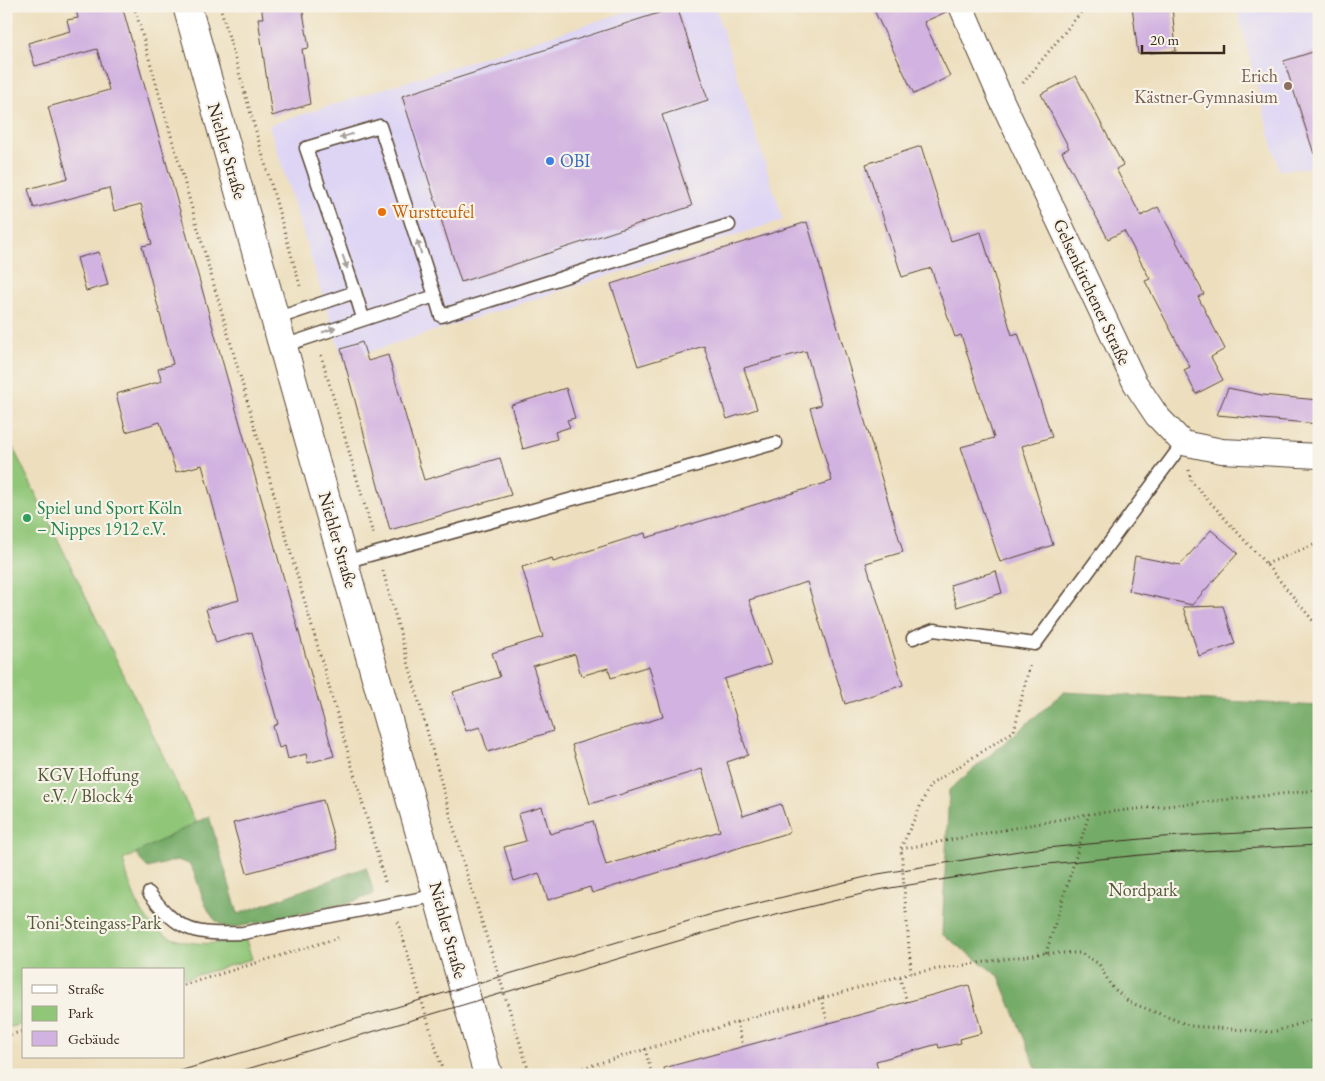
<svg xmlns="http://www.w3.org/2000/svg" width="1325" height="1081" viewBox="0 0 1325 1081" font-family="'EB Garamond',serif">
<rect width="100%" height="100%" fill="#f7f3e8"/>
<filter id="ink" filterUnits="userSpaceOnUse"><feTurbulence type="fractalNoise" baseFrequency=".02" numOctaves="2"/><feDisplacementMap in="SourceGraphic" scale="10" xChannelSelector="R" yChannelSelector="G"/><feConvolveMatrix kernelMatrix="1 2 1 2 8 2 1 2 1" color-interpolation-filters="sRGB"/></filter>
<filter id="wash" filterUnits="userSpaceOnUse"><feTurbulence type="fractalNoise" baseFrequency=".0096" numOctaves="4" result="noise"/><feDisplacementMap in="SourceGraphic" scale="20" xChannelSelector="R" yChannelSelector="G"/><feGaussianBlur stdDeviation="1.12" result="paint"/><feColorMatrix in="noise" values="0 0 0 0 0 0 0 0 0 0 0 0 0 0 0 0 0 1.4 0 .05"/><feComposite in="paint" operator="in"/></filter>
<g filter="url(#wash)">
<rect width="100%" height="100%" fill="#eddfbe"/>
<path fill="#ded5f5" d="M645,6h70l68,214 -440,140 -74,-235z
M1236,6h83v161l-40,3z"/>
<path fill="#90c678" stroke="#66784b" d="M6,433l190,390 -73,37c19,78 46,91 123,80l6,19 -68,20v-9h-160v54l-18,4z"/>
<path fill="#74ab68" stroke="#586a43" d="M1064,692l255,14v369h-280l-40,-99 -57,-42 7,-144z
M209,816l29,98 128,-47 8,27 -28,10 -114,24c-29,-1 -31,-50 -43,-64l-12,-4 -29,8 -7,-7 -5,-8z"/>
<g id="blocks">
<path fill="#d2b2e0" d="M75,6h47l212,750 -26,7 -2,-9 -18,5 -3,-13 -6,2 -6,-22 5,-2 -26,-92 -36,11 -10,-34 33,-9 -37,-135 -26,7 -16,-50 -34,10 -10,-38 46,-13 -4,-12 15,-5 -31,-118 10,-2 -11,-40 -27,7 -5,-23 -75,20 -6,-19 40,-11 -20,-71 61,-17 -12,-41 -62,17 -7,-23 42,-12 -3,-11 11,-2z
M261,6h41l7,42 -7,1 8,55 -38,12 -14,-98h5z
M872,6h76v5l-24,11 26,54 -36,18z
M1132,6h40l4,45 -38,3z
M677,7l31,93 -46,15 30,91 -231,76 -59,-186z
M1319,50v103l-5,1 -30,-93z
M1076,76l47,89 -7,4 25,47 17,-9 46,87 -6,3 27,52 -14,8 12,23 -27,14 -12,-24 6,-3 -45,-86 5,-2 -26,-48 -16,8 -46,-87 7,-4 -28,-54z
M921,146l30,95 30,-9 31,103 6,-2 34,104 -30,9 31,99 -53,17 -39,-115 33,-9 -33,-103 -6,2 -24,-69 -29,9 -36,-113z
M807,222l96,330 -37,11 37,122 -58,19 -38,-122 -58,18 22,64 -47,15 24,76 -21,7 16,54 38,-12 9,28 -198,61 -2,-6 -42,13 -9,-27 -25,8 -10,-34 22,-6 -8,-27 24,-7 8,27 43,-13 13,44 114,-34 -18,-62 -112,35 -18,-59 91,-28 -14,-51 -38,12 -3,-10 -27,8 -6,-22 -42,12 20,65 -65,21 -8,-25 -14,4 -13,-39 47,-15 -8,-24 51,-16 -21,-70 30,-9 1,4 92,-29 1,5 186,-57 -22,-73 11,-3 -15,-54 -62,17 13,41 -30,10 -23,-73 -66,20 -27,-82z
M99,252l9,33 -22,6 -9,-33z
M362,342l6,19 20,-6 36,125 76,-22 11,37 -121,35 -49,-181z
M566,388l9,30 -8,2 3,7 -15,5 2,7 -34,10 -12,-44z
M1228,388l34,7 57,5v24l-102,-9z
M1211,530l27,23 -46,52 -63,-14 6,-35 45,9z
M996,571l6,22 -45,14 -7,-22z
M1223,606l12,38 -36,12 -16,-49z
M323,800l14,49 -90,24 -14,-50z
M969,985l13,48 -22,6 1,4 -22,5 -1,-4 -62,17 2,9 -18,5h-195l-1,-7z"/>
</g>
</g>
<g filter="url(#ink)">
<use href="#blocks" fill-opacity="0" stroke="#564536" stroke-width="1"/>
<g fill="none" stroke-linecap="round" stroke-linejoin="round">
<g stroke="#564536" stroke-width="15">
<path id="service" d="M355,292l8,26
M435,296l6,20 288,-91
M275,319l80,-27 -49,-144 74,-22 55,170 -152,50
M344,562l432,-119
M913,638l21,-8 101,14 148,-201
M149,893c32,41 45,41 94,40l196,-38"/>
</g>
<g stroke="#564536" stroke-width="26">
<path id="minor" d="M961,6l41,95 133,282 22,33 26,27 39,8 97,5"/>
</g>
<g stroke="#564536" stroke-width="30">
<path id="tertiary" d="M187,6l301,1069"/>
</g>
<path stroke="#564536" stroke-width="3" stroke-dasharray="1 4" stroke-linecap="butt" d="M134,6l252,879
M220,6l81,283
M1023,83l63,-77
M321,355l52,179
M1189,470l2,11 75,83 53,64
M1266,564l53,-21
M383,571l81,294 66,210
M901,848l29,-63 84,-54 16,-68
M398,922l46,153
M1046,953l43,-139
M911,973l-10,-124 188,-35 230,-24
M900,977l7,25
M184,985l157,-48
M821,998l7,25
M737,1022l6,24
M6,1036l18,-5
M645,1049l6,22
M559,1075l178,-53 174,-49 135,-20h35l18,11 12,22 18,16 62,24 82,6 46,-14"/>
<use href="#service" stroke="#fff" stroke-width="12"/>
<use href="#minor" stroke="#fff" stroke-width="24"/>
<use href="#tertiary" stroke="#fff" stroke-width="28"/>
<path stroke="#3b2a1e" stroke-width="1" d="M166,1075l543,-160 169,-41 147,-24 138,-13 156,-8
M227,1075l488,-145 163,-40 149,-24 135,-13 157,-8"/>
</g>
<defs><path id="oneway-solid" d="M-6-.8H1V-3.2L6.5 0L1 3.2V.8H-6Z" transform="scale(1.25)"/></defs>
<g fill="#a79f9a">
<use href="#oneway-solid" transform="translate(346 136) rotate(163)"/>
<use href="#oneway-solid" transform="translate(419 247) rotate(-108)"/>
<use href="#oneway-solid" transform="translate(345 262) rotate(71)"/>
<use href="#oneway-solid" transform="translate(329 330) rotate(-19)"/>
</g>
</g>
<circle fill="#8d6e63" stroke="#f7f3e8" stroke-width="2" cx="1288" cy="86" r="5"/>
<circle fill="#3f7fe0" stroke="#f7f3e8" stroke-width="2" cx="550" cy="161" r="5"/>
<circle fill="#e8710a" stroke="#f7f3e8" stroke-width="2" cx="382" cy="212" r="5"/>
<circle fill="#2e9e5b" stroke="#f7f3e8" stroke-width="2" cx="27" cy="518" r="5"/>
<g text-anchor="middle" stroke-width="4.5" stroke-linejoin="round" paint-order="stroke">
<g font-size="18" fill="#785e54" stroke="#f7f3e8" text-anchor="end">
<text x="1278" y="82">Erich<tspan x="1278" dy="21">Kästner-Gymnasium</tspan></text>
</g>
<g font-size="18" fill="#3b2a1e" stroke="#f7f3e8">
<text transform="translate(227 151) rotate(74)" y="6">Niehler Straße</text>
<text transform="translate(1092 292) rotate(65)" y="6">Gelsenkirchener Straße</text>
<text transform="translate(338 540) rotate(74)" y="6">Niehler Straße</text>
<text transform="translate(448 930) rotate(75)" y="6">Niehler Straße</text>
</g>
<g font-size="18" fill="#366cbe" stroke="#f7f3e8" text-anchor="start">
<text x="560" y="167">OBI</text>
</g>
<g font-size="18" fill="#c56008" stroke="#f7f3e8" text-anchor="start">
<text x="392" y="218">Wurstteufel</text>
</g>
<g font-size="18" fill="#27864d" stroke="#f7f3e8" text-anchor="start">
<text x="37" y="514">Spiel und Sport Köln<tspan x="37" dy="21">– Nippes 1912 e.V.</tspan></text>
</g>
<g font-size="18" fill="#545939" stroke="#f7f3e8">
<text x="88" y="781">KGV Hoffung<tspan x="88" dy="21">e.V. / Block 4</tspan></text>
<text x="1143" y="896">Nordpark</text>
<text x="94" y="929">Toni-Steingass-Park</text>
</g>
</g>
<rect width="1325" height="1081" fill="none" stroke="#f7f3e8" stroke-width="25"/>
<rect x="22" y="968" width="162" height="90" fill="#f7f3e8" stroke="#aca397"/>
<rect x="32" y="985" width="25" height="8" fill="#ffffff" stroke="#aca397"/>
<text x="68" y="994" font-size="15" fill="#3b2a1e">Straße</text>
<rect x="32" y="1006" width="25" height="15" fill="#90c678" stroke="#aca397"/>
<text x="68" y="1018" font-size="15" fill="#3b2a1e">Park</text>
<rect x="32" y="1031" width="25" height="15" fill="#d2b2e0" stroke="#aca397"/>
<text x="68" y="1044" font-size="15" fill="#3b2a1e">Gebäude</text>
<path d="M1142 45v8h82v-8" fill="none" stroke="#3b2a1e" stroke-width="2.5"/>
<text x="1150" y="45" font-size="15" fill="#3b2a1e" stroke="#f7f3e8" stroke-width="4" paint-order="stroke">20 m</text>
</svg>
